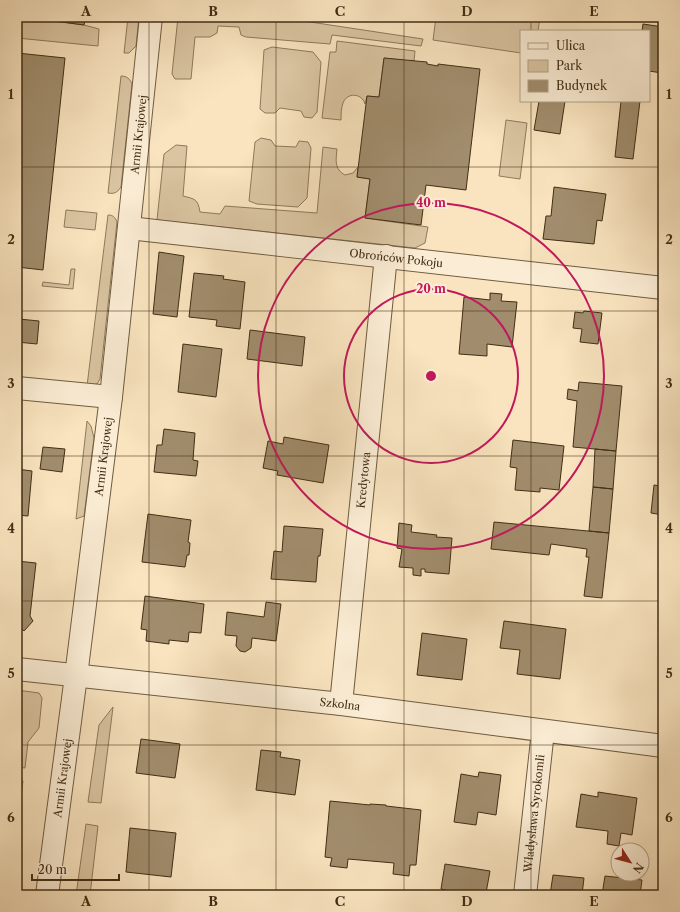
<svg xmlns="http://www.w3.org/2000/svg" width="680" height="912" viewBox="0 0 680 912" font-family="'Libre Caslon Text',serif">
<rect width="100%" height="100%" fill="#f9e4bf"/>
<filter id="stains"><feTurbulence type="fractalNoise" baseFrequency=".005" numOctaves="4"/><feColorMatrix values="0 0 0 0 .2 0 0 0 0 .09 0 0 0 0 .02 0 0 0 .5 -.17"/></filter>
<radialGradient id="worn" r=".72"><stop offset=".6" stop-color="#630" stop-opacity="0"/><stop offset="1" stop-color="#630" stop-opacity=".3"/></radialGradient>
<path fill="#dac5a2" stroke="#8e7a5b" d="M17,17h22v2l45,6 15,4 -1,17 -81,-8z
M128,17h11l-3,29 -7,7h-5z
M178,17h137l-1,5 -17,-2 126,19 -2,7 -89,-11 -2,9 -84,-7 -5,-2 -2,-8 -21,-1 -1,7 -7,4h-15l-4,42h-16l-3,-5z
M436,17h104l-2,14h-17v22l-88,-13z
M337,41l78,10 -1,10 -3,-1 -1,1 -26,-3 -5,39 -12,-1 -2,8c-3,-11 -18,-12 -22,-1 -2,5 -2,12 -2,17l-19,-2 8,-66h6z
M272,47l41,5 8,10 -4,50 -5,6 -8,-1 -3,-6 -21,-3 -5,5h-10l-5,-4 4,-59z
M121,76c6,0 9,3 11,8l-11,103c-4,6 -7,7 -13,6z
M506,120l21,3 -7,56 -21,-3z
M261,138l10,2 4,6 21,1 3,-6 9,1 3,6 -4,50 -9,9 -41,-3 -8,-3 6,-59z
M176,145l11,1 -4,50c12,3 15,3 17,16l20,2 5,-8 92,7 6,-66 14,2c-1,11 -3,20 8,26l8,-2 5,-6 -1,10 13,2 -5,39 63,9 -3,16 -10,5 -258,-28 7,-66z
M66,210l31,3 -2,17 -31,-3z
M108,215c5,0 7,2 9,7l-17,157 -3,5 -10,2z
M71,269h4l-2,20 -31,-3 1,-4 26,3z
M87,421l4,5 3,12 -10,78 -8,3z
M17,690l22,3 3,5 -3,30 -11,14 -3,26 -8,-1z
M113,707l-12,96 -13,-1 11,-77z
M17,780l6,1 -6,40z
M86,824l12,2 -8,69h-14z"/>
<path fill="#a18d6d" stroke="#412e14" d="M39,17h47l-2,8 -45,-6z
M643,24l20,3 -1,46 -13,-2v-40h-7z
M17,53l48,5 -22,212 -26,-3z
M384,58l43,4v2l11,2v-2l42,5 -14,121 -40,-5 -5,40 -56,-7 5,-39 -13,-2 10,-81 12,1z
M539,101h26l-5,33 -26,-4z
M621,101h19l-7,58 -18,-2z
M554,187l52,7 -4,27 -5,-1 -3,24 -51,-5 3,-23h5z
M159,252l25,4 -7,61 -24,-3z
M194,273l30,3 -1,3 22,3 -5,47 -24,-3 1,-6 -28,-3z
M490,293l12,1 -1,7 16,1 -5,45 -25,-3v12l-28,-2 5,-57 26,3z
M584,311l18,2 -4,31 -18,-2 2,-13 -9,-1 2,-16 8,1z
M19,319l20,2 -2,23 -20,-2z
M250,330l55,7 -3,29 -55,-7z
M183,344l39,5 -6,48 -38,-5z
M579,382l43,4 -6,65 -43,-4 4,-46 -10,-2 1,-10 10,2z
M164,429l31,4 -2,27 5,1 -2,15 -42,-4 3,-27h5z
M284,437l45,8 -6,38 -46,-8 1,-4 -15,-3 5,-27 15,3z
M513,440l51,6 -5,44 -19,-2v4l-25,-2 2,-22 -7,-1z
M43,447l22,2 -3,23 -22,-3z
M595,449l21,2 -3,38 -20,-2z
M663,468v47l-12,-2 3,-28 7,1z
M17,469l15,2 -4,45 -11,-1z
M593,487l20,2 -4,44 -20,-2z
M148,514l43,6 -3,22 2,1 -1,12h-2l-2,12 -43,-5z
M494,522l115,11 -7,65 -18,-2 5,-39h-3l1,-8 -36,-5 -2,11 -58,-6z
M399,523l13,2 -1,7 26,3 -1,2 16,1 -3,36 -24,-2v-3h-4v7l-8,-1v-7l-14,-1 3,-18 -5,-1z
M284,526l39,3 -3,27h-2l-2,26 -45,-3 3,-28 8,1z
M17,561l19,2 -6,53 3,5 -9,10 -4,-4 -3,-1z
M145,596l59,8 -3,29 -12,-1 -1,10 -19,-2v4l-23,-3 1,-11 -6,-1z
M266,602l15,2 -5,37 -24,-3 -1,10 -6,4 -5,-1 -4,-5 1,-10 -12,-1 2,-23 37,5z
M504,621l62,8 -6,50 -43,-5 3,-24 -20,-2z
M422,633l45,6 -5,41 -45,-5z
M663,672v21h-2z
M141,739l39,5 -5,34 -39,-5z
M261,750l20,2 -1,5 20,3 -5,35 -39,-5z
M479,772l22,3 -5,40 -18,-3 -2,13 -22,-3 7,-48 17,3z
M598,792l39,6 -5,37 -11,-2 -2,13 -12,-2 1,-13 -32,-4 5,-33 17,3z
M330,801l40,4v-1l16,1v1l35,4 -5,55h-6l-1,11 -16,-2 1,-11 -46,-4 -1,9 -17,-2 2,-8 -7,-1z
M130,828l46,5 -5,44 -45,-5z
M445,864l45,7 -4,22h5l-1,2h-45l1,-5 -5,-1z
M553,875l31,3 -2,17h-32z
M605,876l37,4 -2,15h-38z"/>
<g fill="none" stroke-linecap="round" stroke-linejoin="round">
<g stroke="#6f5c3f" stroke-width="24">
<g id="minor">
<path id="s1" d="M129,228l534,60"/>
<path d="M17,388l94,9"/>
<path id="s2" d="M17,669l324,35 322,42"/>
<path id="s3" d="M341,704l45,-448"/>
<path id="s4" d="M47,895l29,-219 35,-279 40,-380"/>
<path id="s5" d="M525,895l18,-164"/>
</g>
</g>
<use href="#minor" stroke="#fbedd5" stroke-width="22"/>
</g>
<path fill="none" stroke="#412e14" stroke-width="1" stroke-opacity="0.55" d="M149,17v878M276,17v878M404,17v878M531,17v14M531,101v794M17,167h646M17,311h646M17,456h646M17,601h646M17,745h646"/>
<g fill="none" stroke="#c2185b" stroke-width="2">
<circle cx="431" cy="376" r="87"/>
<circle cx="431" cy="376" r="173"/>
</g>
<g text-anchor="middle" stroke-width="4" stroke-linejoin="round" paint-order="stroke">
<g font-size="11" fill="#412e14" stroke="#fbedd5">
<text dy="4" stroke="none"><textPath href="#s4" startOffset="766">Armii Krajowej</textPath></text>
<text dy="4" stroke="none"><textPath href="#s1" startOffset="269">Obrońców Pokoju</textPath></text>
<text dy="4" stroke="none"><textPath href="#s4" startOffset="442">Armii Krajowej</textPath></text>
<text dy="4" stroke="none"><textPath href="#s3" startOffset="225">Kredytowa</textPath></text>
<text dy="4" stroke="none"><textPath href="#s2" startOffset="325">Szkolna</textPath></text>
<text dy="4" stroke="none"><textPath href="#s4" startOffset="118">Armii Krajowej</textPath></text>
<text dy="4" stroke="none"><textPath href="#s5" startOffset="82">Władysława Syrokomli</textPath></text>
</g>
</g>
<circle cx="431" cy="376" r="6" fill="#c2185b" stroke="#fbedd5" stroke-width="2"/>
<g font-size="12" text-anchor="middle" font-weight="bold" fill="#c2185b" stroke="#fbedd5" stroke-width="4" stroke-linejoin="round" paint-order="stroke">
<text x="431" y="207">40 m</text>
<text x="431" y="293">20 m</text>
</g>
<rect width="680" height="912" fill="none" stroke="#f9e4bf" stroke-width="44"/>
<rect x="520" y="30" width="130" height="72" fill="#fbedd5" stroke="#b1a188"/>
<rect x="528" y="43" width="20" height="6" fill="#fbedd5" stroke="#b1a188"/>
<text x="556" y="50" font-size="12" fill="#412e14">Ulica</text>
<rect x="528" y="60" width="20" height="12" fill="#dac5a2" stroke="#b1a188"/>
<text x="556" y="70" font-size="12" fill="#412e14">Park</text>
<rect x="528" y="80" width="20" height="12" fill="#a18d6d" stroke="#b1a188"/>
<text x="556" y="90" font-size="12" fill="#412e14">Budynek</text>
<g transform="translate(630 862) rotate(126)"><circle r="19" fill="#fbedd5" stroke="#b1a188"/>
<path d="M0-3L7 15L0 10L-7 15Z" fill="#8f2418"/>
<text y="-6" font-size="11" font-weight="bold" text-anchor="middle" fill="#412e14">N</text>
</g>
<path d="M32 874v6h87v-6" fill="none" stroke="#412e14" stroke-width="2"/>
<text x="38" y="874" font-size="12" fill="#412e14" stroke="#fbedd5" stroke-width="3" paint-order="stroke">20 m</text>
<rect x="22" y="22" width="636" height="868" fill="none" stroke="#412e14" stroke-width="1.5"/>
<g font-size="13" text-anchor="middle" font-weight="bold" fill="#412e14">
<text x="86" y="16">A</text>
<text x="213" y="16">B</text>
<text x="340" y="16">C</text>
<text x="467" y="16">D</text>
<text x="594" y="16">E</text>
<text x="11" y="99">1</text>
<text x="669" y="99">1</text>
<text x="11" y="244">2</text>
<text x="669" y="244">2</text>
<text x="11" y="388">3</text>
<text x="669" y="388">3</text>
<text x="11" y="533">4</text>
<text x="669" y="533">4</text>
<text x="11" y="678">5</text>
<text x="669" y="678">5</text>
<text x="11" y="822">6</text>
<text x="669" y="822">6</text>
<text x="86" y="906">A</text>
<text x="213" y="906">B</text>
<text x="340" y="906">C</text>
<text x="467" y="906">D</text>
<text x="594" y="906">E</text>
</g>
<rect width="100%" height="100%" filter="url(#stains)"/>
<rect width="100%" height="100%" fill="url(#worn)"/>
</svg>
